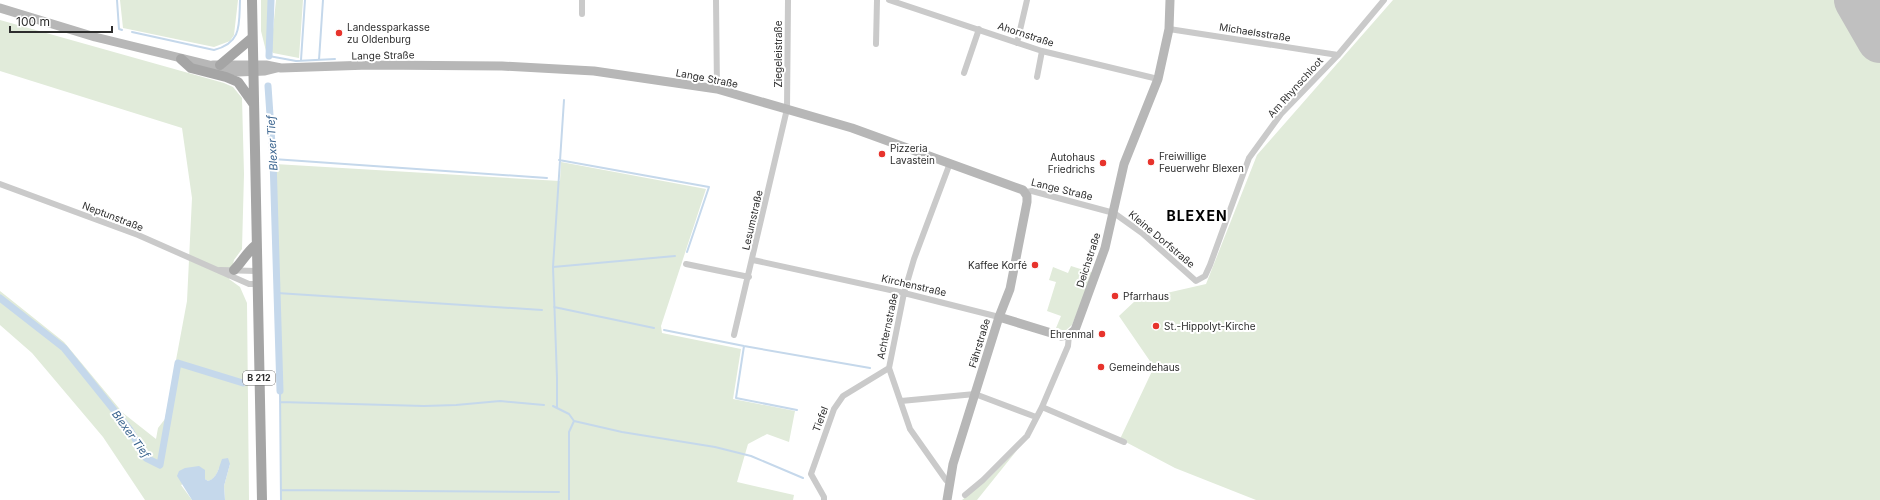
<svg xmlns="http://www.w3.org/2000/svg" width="1880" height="500" viewBox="0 0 1880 500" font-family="Inter,sans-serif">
<rect width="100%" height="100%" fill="#fff"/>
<path fill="#e1ebda" d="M120,0h118l-4,35 -4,6 -16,6 -91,-19z
M261,0h7l-1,55 -6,-24z
M276,0h27l-4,58 -26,-5 -2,-3z
M1393,0h487v500h-624l-81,-32 -55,-29 34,-72 -35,-51 17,-16 70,-16 51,-129z
M0,20l224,63 9,4 9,11 2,76 -2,75 -8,11 -5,19 11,8 7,16 2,197h-24l-1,-14 6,-22 -11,4c-2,6 -5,12 -11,13l-3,-2 -1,-5 -23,11 11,15h-47l-42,-63 -71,-84 -32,-28v-34l64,51 59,71 33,26 2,-11 7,-9 22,-118 5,-103 -10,-70 -182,-57z
M561,162l145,27 -45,137 1,7 79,16 -8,50 62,12 -6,31 -22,-8 -19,10 -11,38 57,13 -1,5h-512v-101l-6,-235 285,17z
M1071,266l22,7 -21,52 -7,6 -9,-3 5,-12 -14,-5 9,-29 -7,-2 4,-13 15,6z
M1018,449l-41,51h-15l26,-21z"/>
<path fill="#c5d8eb" d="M228,458l2,6 -6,22 1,14h-33l-15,-24 2,-5 6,-3 14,-2 6,4v9l3,2c9,-2 11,-14 14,-22z"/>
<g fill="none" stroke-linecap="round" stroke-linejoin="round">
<path stroke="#c5d8eb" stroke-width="2" d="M117,0l2,29 3,1
M132,32l82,18c28,-7 25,-25 26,-50
M269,56l27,5 39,-2
M301,60l4,-60
M319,60l4,-60
M273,159l274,19
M559,160l150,27 -22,65
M553,267l122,-11
M277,293l265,17
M554,307l100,21
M664,330l80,16 126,22
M744,346l-8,52 61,12
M280,391l1,109
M280,402l144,4 32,-1 44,-4 44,4
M553,406l16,8 5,7 48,11 93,15 36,9 52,22
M557,407v-29l-4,-111 11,-167
M281,490l278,2
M569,500v-68l5,-11"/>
<path stroke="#c5d8eb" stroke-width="7" d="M269,56l2,-56
M268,86l5,73 7,232
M0,298l64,50 66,82 16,28 14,7 18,-102 65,20"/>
<path stroke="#c0c0c0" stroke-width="46" d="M1857,0l23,40"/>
<path stroke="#cacaca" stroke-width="6" d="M582,0v14
M716,0l1,89
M889,0l153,51 116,28
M1169,29l169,26
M1017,43l10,-43
M876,44l1,-44
M964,73l15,-44
M1037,77l5,-26
M0,184l138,51 111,49h8
M1026,192l6,-1 82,22 28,20 54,48 9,-5 5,-11 39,-107 32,-44 57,-59 46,-55
M753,260l151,33 95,24
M686,264l63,13
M220,270l37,1
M734,335l53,-226 1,-109
M901,401l74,-7 61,23
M1042,407l82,35
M950,483l-4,-3 -36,-51 -21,-61 15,-75 10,-34 36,-96
M965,495l18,-15 44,-44 15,-29 26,-61 1,-11
M824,500v-3l-13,-23 23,-65 9,-13 46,-28"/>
<path stroke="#b7b7b7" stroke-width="9" d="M0,8l95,29 143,35 27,-1 12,-3
M213,65h53l15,3 88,-3 133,1 92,5 123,18 135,39 171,62 4,6v6l-17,87 -11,28 -46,147 -6,36
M999,317l62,19 8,-1 6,-5 30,-82 19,-84 34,-85 11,-50 1,-29"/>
<path stroke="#a5a5a5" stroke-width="10" d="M252,0l10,500
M181,59l10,9 35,9 12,5 15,21
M220,65l32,-27
M234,270c8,-8 13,-18 22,-25"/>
</g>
<g fill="#e7332c" stroke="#fff" stroke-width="1.5">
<circle cx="339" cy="33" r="4"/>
<circle cx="882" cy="154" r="4"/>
<circle cx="1151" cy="162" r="4"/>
<circle cx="1103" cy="163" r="4"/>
<circle cx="1035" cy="265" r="4"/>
<circle cx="1115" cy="296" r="4"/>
<circle cx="1156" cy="326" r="4"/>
<circle cx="1102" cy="334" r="4"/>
<circle cx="1101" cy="367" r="4"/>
</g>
<g text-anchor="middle" stroke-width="4" stroke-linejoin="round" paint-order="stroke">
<rect fill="#fff" stroke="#6c6c6c" stroke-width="1" x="243" y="371" width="32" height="14" rx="3"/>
<g font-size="9" font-weight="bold" fill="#2d2d2d">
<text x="259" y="381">B 212</text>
</g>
<g font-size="10" fill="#2d2d2d" stroke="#fff" text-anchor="start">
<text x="347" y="31">Landessparkasse<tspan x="347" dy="12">zu Oldenburg</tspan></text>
<text x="890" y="152">Pizzeria<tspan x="890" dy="12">Lavastein</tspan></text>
<text x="1159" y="160">Freiwillige<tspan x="1159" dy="12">Feuerwehr Blexen</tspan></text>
<text x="1095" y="161" text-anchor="end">Autohaus<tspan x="1095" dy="12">Friedrichs</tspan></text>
<text x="1027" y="269" text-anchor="end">Kaffee Korfé</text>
<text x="1123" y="300">Pfarrhaus</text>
<text x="1164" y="330">St.-Hippolyt-Kirche</text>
<text x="1094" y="338" text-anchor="end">Ehrenmal</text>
<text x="1109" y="371">Gemeindehaus</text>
</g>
<g font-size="10" fill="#2d2d2d" stroke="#fff">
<text transform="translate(1255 32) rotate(9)" y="4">Michaelsstraße</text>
<text transform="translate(1026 34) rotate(18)" y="4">Ahornstraße</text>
<text transform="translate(778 54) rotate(-90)" y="4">Ziegeleistraße</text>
<text transform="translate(383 55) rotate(-1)" y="4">Lange Straße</text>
<text transform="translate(707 78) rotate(11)" y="4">Lange Straße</text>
<text transform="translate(1295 87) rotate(-48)" y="4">Am Rhynschloot</text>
<text transform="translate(1062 189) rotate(14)" y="4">Lange Straße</text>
<text transform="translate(113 216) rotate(21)" y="4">Neptunstraße</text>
<text transform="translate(752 220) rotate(-77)" y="4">Lesumstraße</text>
<text transform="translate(1162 239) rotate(40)" y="4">Kleine Dorfstraße</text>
<text transform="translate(1088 260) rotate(-72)" y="4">Deichstraße</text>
<text transform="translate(914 285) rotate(13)" y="4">Kirchenstraße</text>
<text transform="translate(887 326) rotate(-78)" y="4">Achternstraße</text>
<text transform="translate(979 343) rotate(-73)" y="4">Fährstraße</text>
<text transform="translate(820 419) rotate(-69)" y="4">Tiefel</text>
</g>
<g font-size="11" font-style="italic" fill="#3a648f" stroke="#fff">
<text transform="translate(272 143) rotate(-93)" y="4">Blexer Tief</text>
<text transform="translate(131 434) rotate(54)" y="4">Blexer Tief</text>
</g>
<g font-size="14" font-weight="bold" letter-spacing="1" fill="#000" stroke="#fff">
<text x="1197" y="221">BLEXEN</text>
</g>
</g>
<path d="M10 26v6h102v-6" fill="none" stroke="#2d2d2d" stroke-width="2"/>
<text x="16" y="26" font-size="12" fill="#2d2d2d" stroke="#ffffff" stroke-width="3" paint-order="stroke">100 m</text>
</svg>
